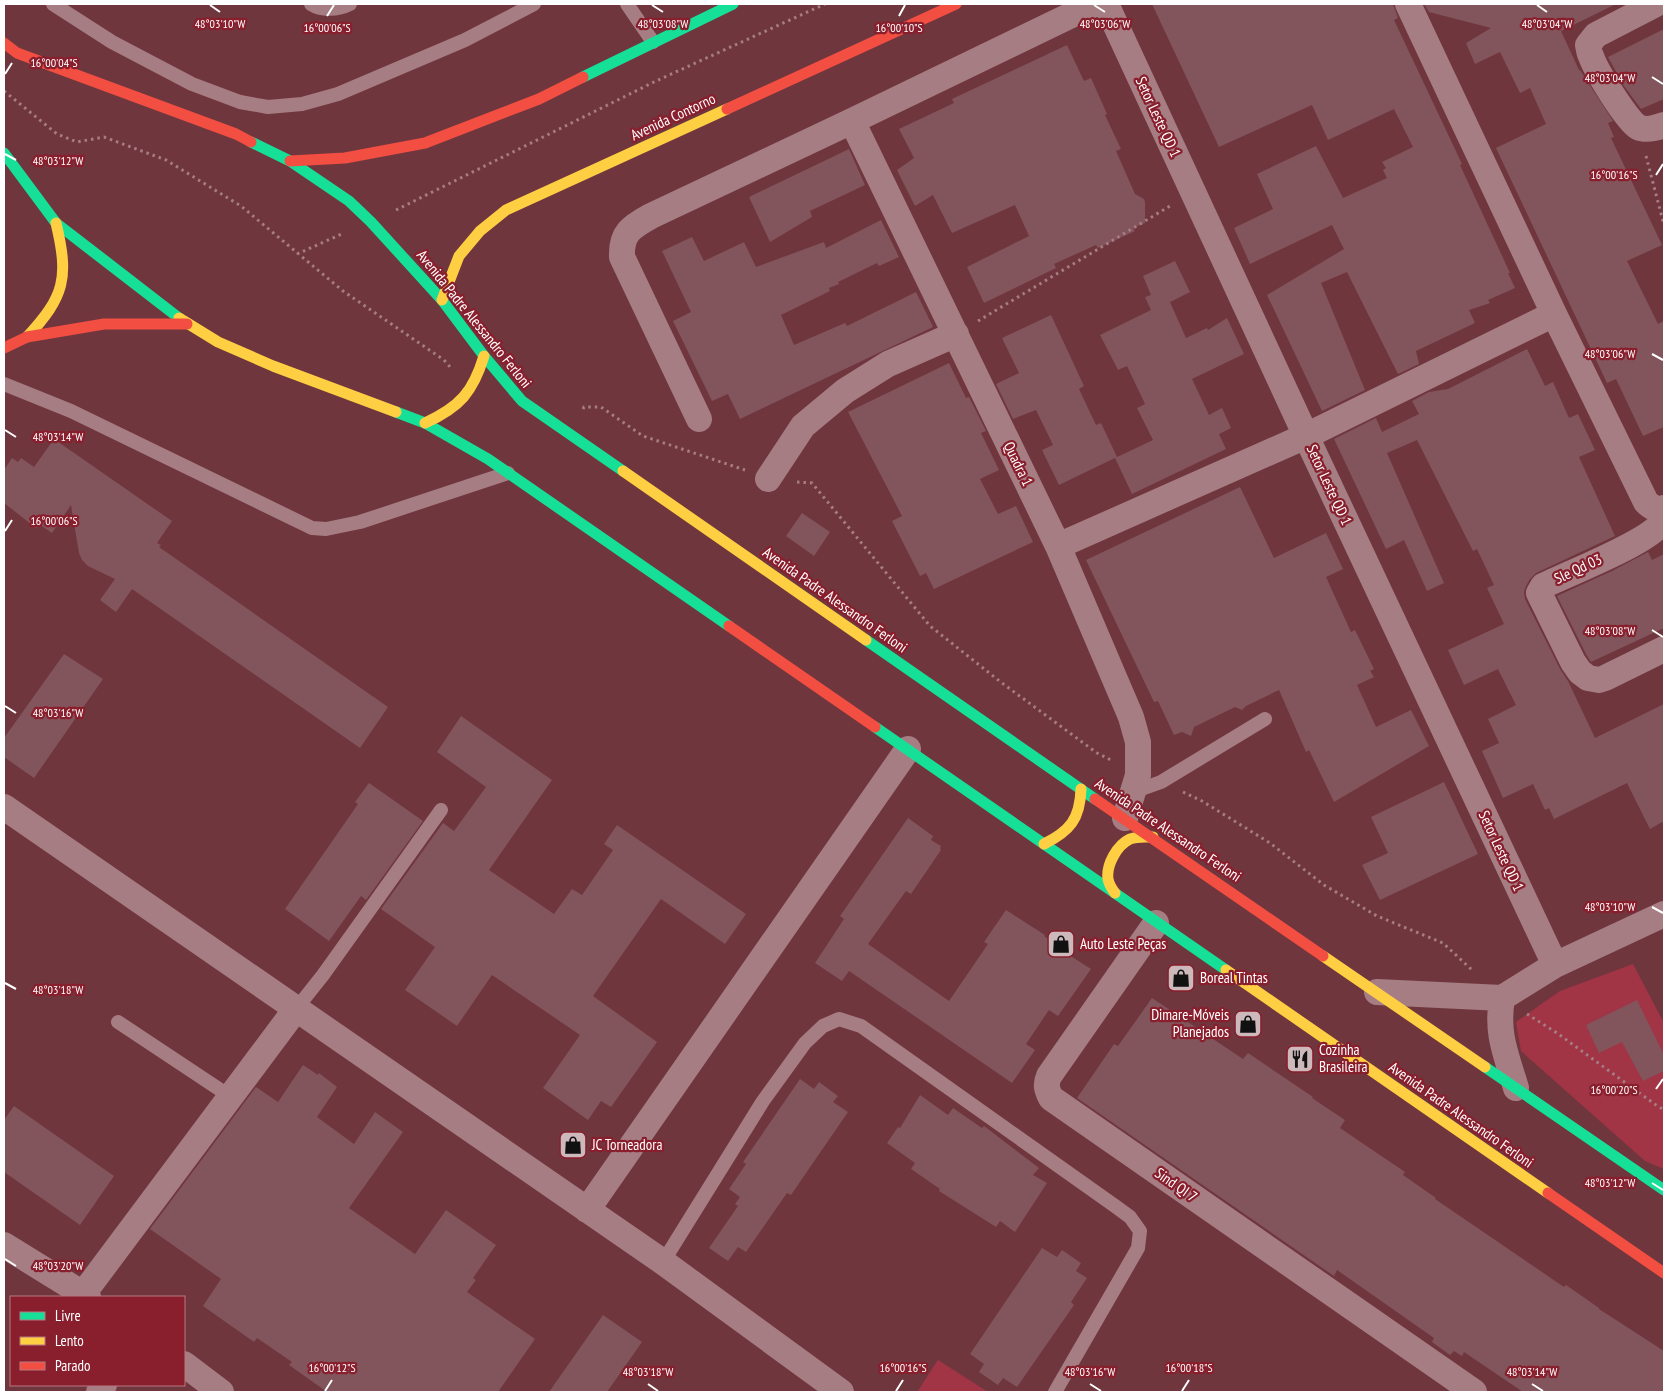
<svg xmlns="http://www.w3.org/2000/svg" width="1668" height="1396" viewBox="0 0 1668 1396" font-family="'PT Sans Narrow',sans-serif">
<rect width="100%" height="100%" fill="#70363e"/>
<path fill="#a13445" d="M1633,964l31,59v146l-19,-8 -124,-110 -5,-29 44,-31z
M938,1360l50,32h-71z"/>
<path fill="#82545b" d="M1152,4h241l5,14 -4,2 68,144 -2,1 50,108h-2l7,15 -27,12 2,3 -21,7 6,13 -59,28 3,13 -21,10 -51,-102 -26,11 44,107 -43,21 -55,-116 77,-46 -12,-24 -82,39 -16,-36 39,-19 -16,-35 59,-28 27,52 44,-20 -4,-8 3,-2 -4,-6 31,-15 -19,-38 -66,31 -16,-35 -93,42z
M1424,4h192l-55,27 18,39h1l33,51 -5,2 6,14 -3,1 51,107 -35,16 31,63 6,-3v106l-21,9 -27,-57 -9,4 -111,-235 50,-24 -16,-36 -10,5 -20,-41 -25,12 -9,-21 25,-15 -62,-16z
M1664,29v70l-23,10 -17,-23 -16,-29z
M1067,45l17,36 7,-3 16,36 -2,1 16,34 -5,2 19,43 9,5 1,3v21l-12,5 2,3 -37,17 -2,-3 -42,19 2,4 -72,35 -17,-36 62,-31 -14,-31 -63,28 -19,-38 -18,11 -18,-36 17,-12 -15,-29 55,-26 -2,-4z
M849,149l16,36 -55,26 2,6 -42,25 -21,-45z
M881,220l18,37 -20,9 -2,-3 -39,19 1,2 -10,4 1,3 -49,24 13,30 51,-22 2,3 69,-34 17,35 -193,92 -12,-25 -16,7 -39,-80 18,-9 -29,-61 30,-14 12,24 40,-19 12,25 68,-25 2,6z
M1175,261l15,31 -20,10 16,36 21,-10 1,2 19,-12 17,36 -52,25 17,36 13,-7 9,20 -12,6 7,15 -94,45 -17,-36 38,-18 -16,-32 8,-4 -18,-38 -9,4 -18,-35 51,-25 -6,-13 6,-2 -8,-19z
M1051,315l33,71 -5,3 17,36 5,-2 16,34 -58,28 -17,-35 11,-5 -17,-35 -23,9 -17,-35 23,-11 -17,-35z
M1527,349l18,37 8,-4 16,36 9,-4 17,36 -16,7 36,79 -79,37 -6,6 -4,7 -2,6 1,7 35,70 8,12 27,57 69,-34v117l-14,8 -23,-46 -73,36 -5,-11 -4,2 -12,-26 -30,14 -21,-47 17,-8 -11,-24 28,-14 -18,-36 -34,16 -16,-35 56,-26 -17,-36 7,-3 -17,-36 -4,2 -56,-111 -30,13 57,130 -17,8 -23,-51 -18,9 -52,-110 42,-21 6,14 37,-18 -7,-13 17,-9 19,-3z
M949,363l17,35 3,-1 17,34 -5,2 18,37 -19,9 18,35 18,-8 17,36 -99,47 -8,-16 -6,3 -28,-55 10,-5 -54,-104z
M54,439l118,82 -15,22 4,2 -2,2 229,160 -28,41 -228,-159 -16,23 -16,-12 15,-21 -27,-13 -6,-6 -3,-7 -8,-48 -19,28 -13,-9 -3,4 -32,-25v-33l8,-12 6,4 3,-4 13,9z
M1240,487l34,71 52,-25 17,36 -17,8 25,55 4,-2 19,39 -4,2 4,6 -17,8 19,42 35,-17 18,36 -95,56 -25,-52 -3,2 -27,-62 -33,16 -4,4 -7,-3 -41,20 -3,9 -9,-4 -8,3 -16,-34 -4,1 -68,-142z
M802,513l28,19 -16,24 -28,-20z
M1648,552l4,8 12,-6v74l-73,34 -5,-8 -29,-58 55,-25z
M64,654l39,25 -69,99 -30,-21v-19z
M461,716l91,64 -63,90 65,44 18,-25 10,6 31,-45 -9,-6 13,-19 129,89 -21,30 -64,-45 -68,97 64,46 -46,65 -10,-6 -13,19 -45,-32 37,-53 -88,-60 -35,51 -52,-36 30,-43 -54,-38 62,-86 11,8 32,-44 -49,-35z
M1444,782l34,72 -98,46 -18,-35 26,-12 -17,-36z
M369,783l54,38 -57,79 -5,-4 -32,45 -44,-32 73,-105 -3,-2z
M908,818l25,18 -2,4 10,6 -1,2 1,2 -30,44 -5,-3 -38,53 81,57 39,-57 -4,-2 22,-32 39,25 -1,1 22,17 25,16 -33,47 -9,-6 -23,34 9,6 -23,33 -163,-112 -7,10 -27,-18 29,-44 -4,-3z
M1152,998l91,61 5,-6 65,44 -1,1 33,22 -5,8 65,44 -2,3 33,23 -1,1 129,88 2,-2 33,23v1l65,42v41h-141l-59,-40 -2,4 -8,-5 -4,4 -18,-13 2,-4 -97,-68 -3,6 -257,-178 37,-54 4,2z
M1637,1000l27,55v16l-21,10 -21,-39 -23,11 -13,-28z
M303,1065l15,10 1,-2 18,14 -20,30 37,27 21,-32 28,20 -54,76 66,46 31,-44 50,35 -23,33 3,2 -9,12 68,47 -37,53h-171l-38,-27 3,-3 -35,-24 -3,4 -51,-36 18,-27 -71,-50 106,-142 22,15z
M800,1079l14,10 5,-7 19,14 -5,6 15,10 -57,83 -4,-2 -41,59 -8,-5 -10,14 -19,-13 29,-42 -3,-2 5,-7 -11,-8 17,-25 -3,-2z
M920,1095l28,20 5,-7 29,20 2,-2 55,42 -6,7 14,8 -32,49 -15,-11 -4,6 -57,-36 1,-2 -29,-20 4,-6 -28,-20 11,-16 2,1z
M14,1106l100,70 -34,49 -76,-53v-52z
M1042,1248l15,9 5,-7 19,13 -5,8 11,7 -16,24 3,3 -57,82 -14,-9 -5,7 -19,-13 5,-8 -14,-10z
M603,1315l39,27 -35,50h-58z"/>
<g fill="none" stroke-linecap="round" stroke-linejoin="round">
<path stroke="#a67d83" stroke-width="3" stroke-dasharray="2.5 4" stroke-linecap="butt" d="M4,91l53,43 20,8 27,-5 62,23 75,46 102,85 101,69 7,8
M1646,156l18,69
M396,210l260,-129 169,-77
M297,254l47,-21
M978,321l192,-115
M583,409l1,-2h17l42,29 102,34
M797,482l15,1 118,143 72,57 95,70 14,7
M1183,792l19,9 68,42 54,42 53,31 66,27 29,27
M1527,1014l30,19 99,72 8,5"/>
<path stroke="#a67d83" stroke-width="14" d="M53,4l59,38 80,42 48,18 28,5 34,-3 36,-10 127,-54 69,-36
M311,4c11,7 27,6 39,0
M627,4l26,38
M4,384l67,27 241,117 14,1 34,-7 148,-49
M1133,792l28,-10 104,-63
M296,1009l27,-34 118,-165
M118,1022l113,75
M663,1262l100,-161 42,-58 18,-17 16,-7 22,7 254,180 15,11 10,14 -2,17 -83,144"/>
<path stroke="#a67d83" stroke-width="26" d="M1106,4l200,432 249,529
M1408,4l146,310 92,188c5,5 12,9 18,6
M1656,4l-60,31 -8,10c1,4 1,8 3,11 4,13 36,65 47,71 8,4 18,1 26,-2
M852,121l206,425 73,171 7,25v33l-13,43
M699,419l-77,-162c-1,-24 9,-30 29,-41l201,-95 242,-117
M768,479l35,-53 42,-35 43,-27 68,-30
M1662,509c1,6 2,10 -2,15 -13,19 -93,50 -117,62l-4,7 34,69 7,10 8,6 11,2 6,-2 59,-29
M1058,546l248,-110 248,-122
M4,807l659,455 178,130
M1156,923l-107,153c-4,9 -2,14 2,22l423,294
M1377,992l125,6 53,-33 109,-51
M1502,998c-6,36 4,56 14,90
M587,1210l321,-461
M4,1245l84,52
M83,1294l213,-285
M184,1364l37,28
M99,1392l5,-7"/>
<path stroke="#16e098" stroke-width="11" d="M583,77l150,-73
M251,142l39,19 59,40 22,21 71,78 42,56 38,45 101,70
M4,153l52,70 123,95
M396,412l29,11 63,36 241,167
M866,640l229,159
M875,727l351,243
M1485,1067l179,123"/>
<path stroke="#ffcf43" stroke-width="11" d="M442,300l17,-44 21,-25 26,-21 221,-101
M179,318l39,24 55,24 123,46
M27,337c38,-41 42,-59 29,-114
M425,423c35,-16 48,-31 59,-67
M623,471l243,169
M1044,844c26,-13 36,-25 37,-55
M1115,893c-3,-4 -6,-9 -7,-14 -2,-14 9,-34 22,-40 7,-3 15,-2 23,-2
M1323,956l162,111
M1226,970l322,223"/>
<path stroke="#f24e42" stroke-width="11" d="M4,43l13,10 219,81 15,8
M727,109l229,-105
M290,161l55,-3 80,-15 114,-44 44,-22
M4,348l23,-11 77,-13h83
M729,626l146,101
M1095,799l228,157
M1548,1193l116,80"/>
</g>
<path fill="none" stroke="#fff" stroke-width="2" d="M210,5l10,7M652,5l11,7M1094,5l11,7M1537,5l10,7M327,16l7,-11M899,16l6,-11M5,74l7,-11M1652,77l11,7M5,154l11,6M1656,175l7,-11M1652,354l11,6M5,430l11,7M5,531l7,-11M1652,630l11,7M5,706l11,7M1652,907l11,6M5,983l11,6M1656,1089l7,-10M1652,1183l11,7M5,1259l11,7M648,1384l10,7M1090,1384l11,7M1532,1384l11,7M325,1391l7,-11M896,1391l7,-11M1182,1391l7,-11"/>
<defs>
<g id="shop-square" transform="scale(1.4375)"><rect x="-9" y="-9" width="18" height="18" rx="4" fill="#cdb9bb" stroke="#891e2d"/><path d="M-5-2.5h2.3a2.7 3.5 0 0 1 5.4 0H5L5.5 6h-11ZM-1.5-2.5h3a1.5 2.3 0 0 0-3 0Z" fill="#111"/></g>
<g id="restaurant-square" transform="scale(1.4375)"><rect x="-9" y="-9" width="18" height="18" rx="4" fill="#cdb9bb" stroke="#891e2d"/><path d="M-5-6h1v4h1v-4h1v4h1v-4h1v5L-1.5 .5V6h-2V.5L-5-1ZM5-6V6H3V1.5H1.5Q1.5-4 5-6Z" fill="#111"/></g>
</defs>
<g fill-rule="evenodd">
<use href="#shop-square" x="1061" y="944"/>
<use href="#shop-square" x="1181" y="978"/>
<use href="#shop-square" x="1248" y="1024"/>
<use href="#restaurant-square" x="1300" y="1059"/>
<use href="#shop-square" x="573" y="1145"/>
</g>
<g text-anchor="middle" stroke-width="4.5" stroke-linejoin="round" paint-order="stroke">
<g font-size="15" fill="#fff" stroke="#891e2d">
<text transform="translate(673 117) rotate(-25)" y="5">Avenida Contorno</text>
<text transform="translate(1158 117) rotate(65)" y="5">Setor Leste QD 1</text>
<text transform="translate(474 319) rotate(51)" y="5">Avenida Padre Alessandro Ferloni</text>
<text transform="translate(1018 464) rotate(64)" y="5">Quadra 1</text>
<text transform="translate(1329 485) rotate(65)" y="5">Setor Leste QD 1</text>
<text transform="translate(1578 569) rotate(-25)" y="5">Sle Qd 03</text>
<text transform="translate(835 600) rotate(35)" y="5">Avenida Padre Alessandro Ferloni</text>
<text transform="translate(1168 830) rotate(34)" y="5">Avenida Padre Alessandro Ferloni</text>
<text transform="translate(1501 851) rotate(65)" y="5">Setor Leste QD 1</text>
<text transform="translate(1461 1115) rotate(35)" y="5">Avenida Padre Alessandro Ferloni</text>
<text transform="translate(1176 1185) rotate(35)" y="5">Sind QI 7</text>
</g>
<g font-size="15" fill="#fff" stroke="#891e2d" text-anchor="start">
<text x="1080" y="949">Auto Leste Peças</text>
<text x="1200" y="983">Boreal Tintas</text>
<text x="1229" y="1020" text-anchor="end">Dimare-Móveis<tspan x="1229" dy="17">Planejados</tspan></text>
<text x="1319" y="1055">Cozinha<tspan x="1319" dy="17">Brasileira</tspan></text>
<text x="592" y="1150">JC Torneadora</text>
</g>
</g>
<g font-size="12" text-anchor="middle" fill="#fff" stroke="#891e2d" stroke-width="4.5" stroke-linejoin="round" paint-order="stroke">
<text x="220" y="28">48°03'10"W</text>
<text x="663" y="28">48°03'08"W</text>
<text x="1105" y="28">48°03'06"W</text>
<text x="1547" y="28">48°03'04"W</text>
<text x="327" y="32">16°00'06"S</text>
<text x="899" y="32">16°00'10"S</text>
<text x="54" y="67">16°00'04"S</text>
<text x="1610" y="82">48°03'04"W</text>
<text x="58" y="165">48°03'12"W</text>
<text x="1614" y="179">16°00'16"S</text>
<text x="1610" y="358">48°03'06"W</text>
<text x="58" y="441">48°03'14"W</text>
<text x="54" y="525">16°00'06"S</text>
<text x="1610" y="635">48°03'08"W</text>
<text x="58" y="717">48°03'16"W</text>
<text x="1610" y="911">48°03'10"W</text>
<text x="58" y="994">48°03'18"W</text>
<text x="1614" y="1094">16°00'20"S</text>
<text x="1610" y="1187">48°03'12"W</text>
<text x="58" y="1270">48°03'20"W</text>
<text x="332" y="1372">16°00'12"S</text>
<text x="903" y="1372">16°00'16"S</text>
<text x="1189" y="1372">16°00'18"S</text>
<text x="648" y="1376">48°03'18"W</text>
<text x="1090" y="1376">48°03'16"W</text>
<text x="1532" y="1376">48°03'14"W</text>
</g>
<rect width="1668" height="1396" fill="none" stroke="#ffffff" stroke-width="10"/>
<rect x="10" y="1296" width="175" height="90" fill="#891e2d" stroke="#b87881"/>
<rect x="20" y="1312" width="25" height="8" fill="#16e098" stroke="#b87881"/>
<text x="55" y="1321" font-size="15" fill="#ffffff">Livre</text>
<rect x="20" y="1337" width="25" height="8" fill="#ffcf43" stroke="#b87881"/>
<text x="55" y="1346" font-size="15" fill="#ffffff">Lento</text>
<rect x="20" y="1362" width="25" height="8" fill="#f24e42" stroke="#b87881"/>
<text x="55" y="1371" font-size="15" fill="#ffffff">Parado</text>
</svg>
